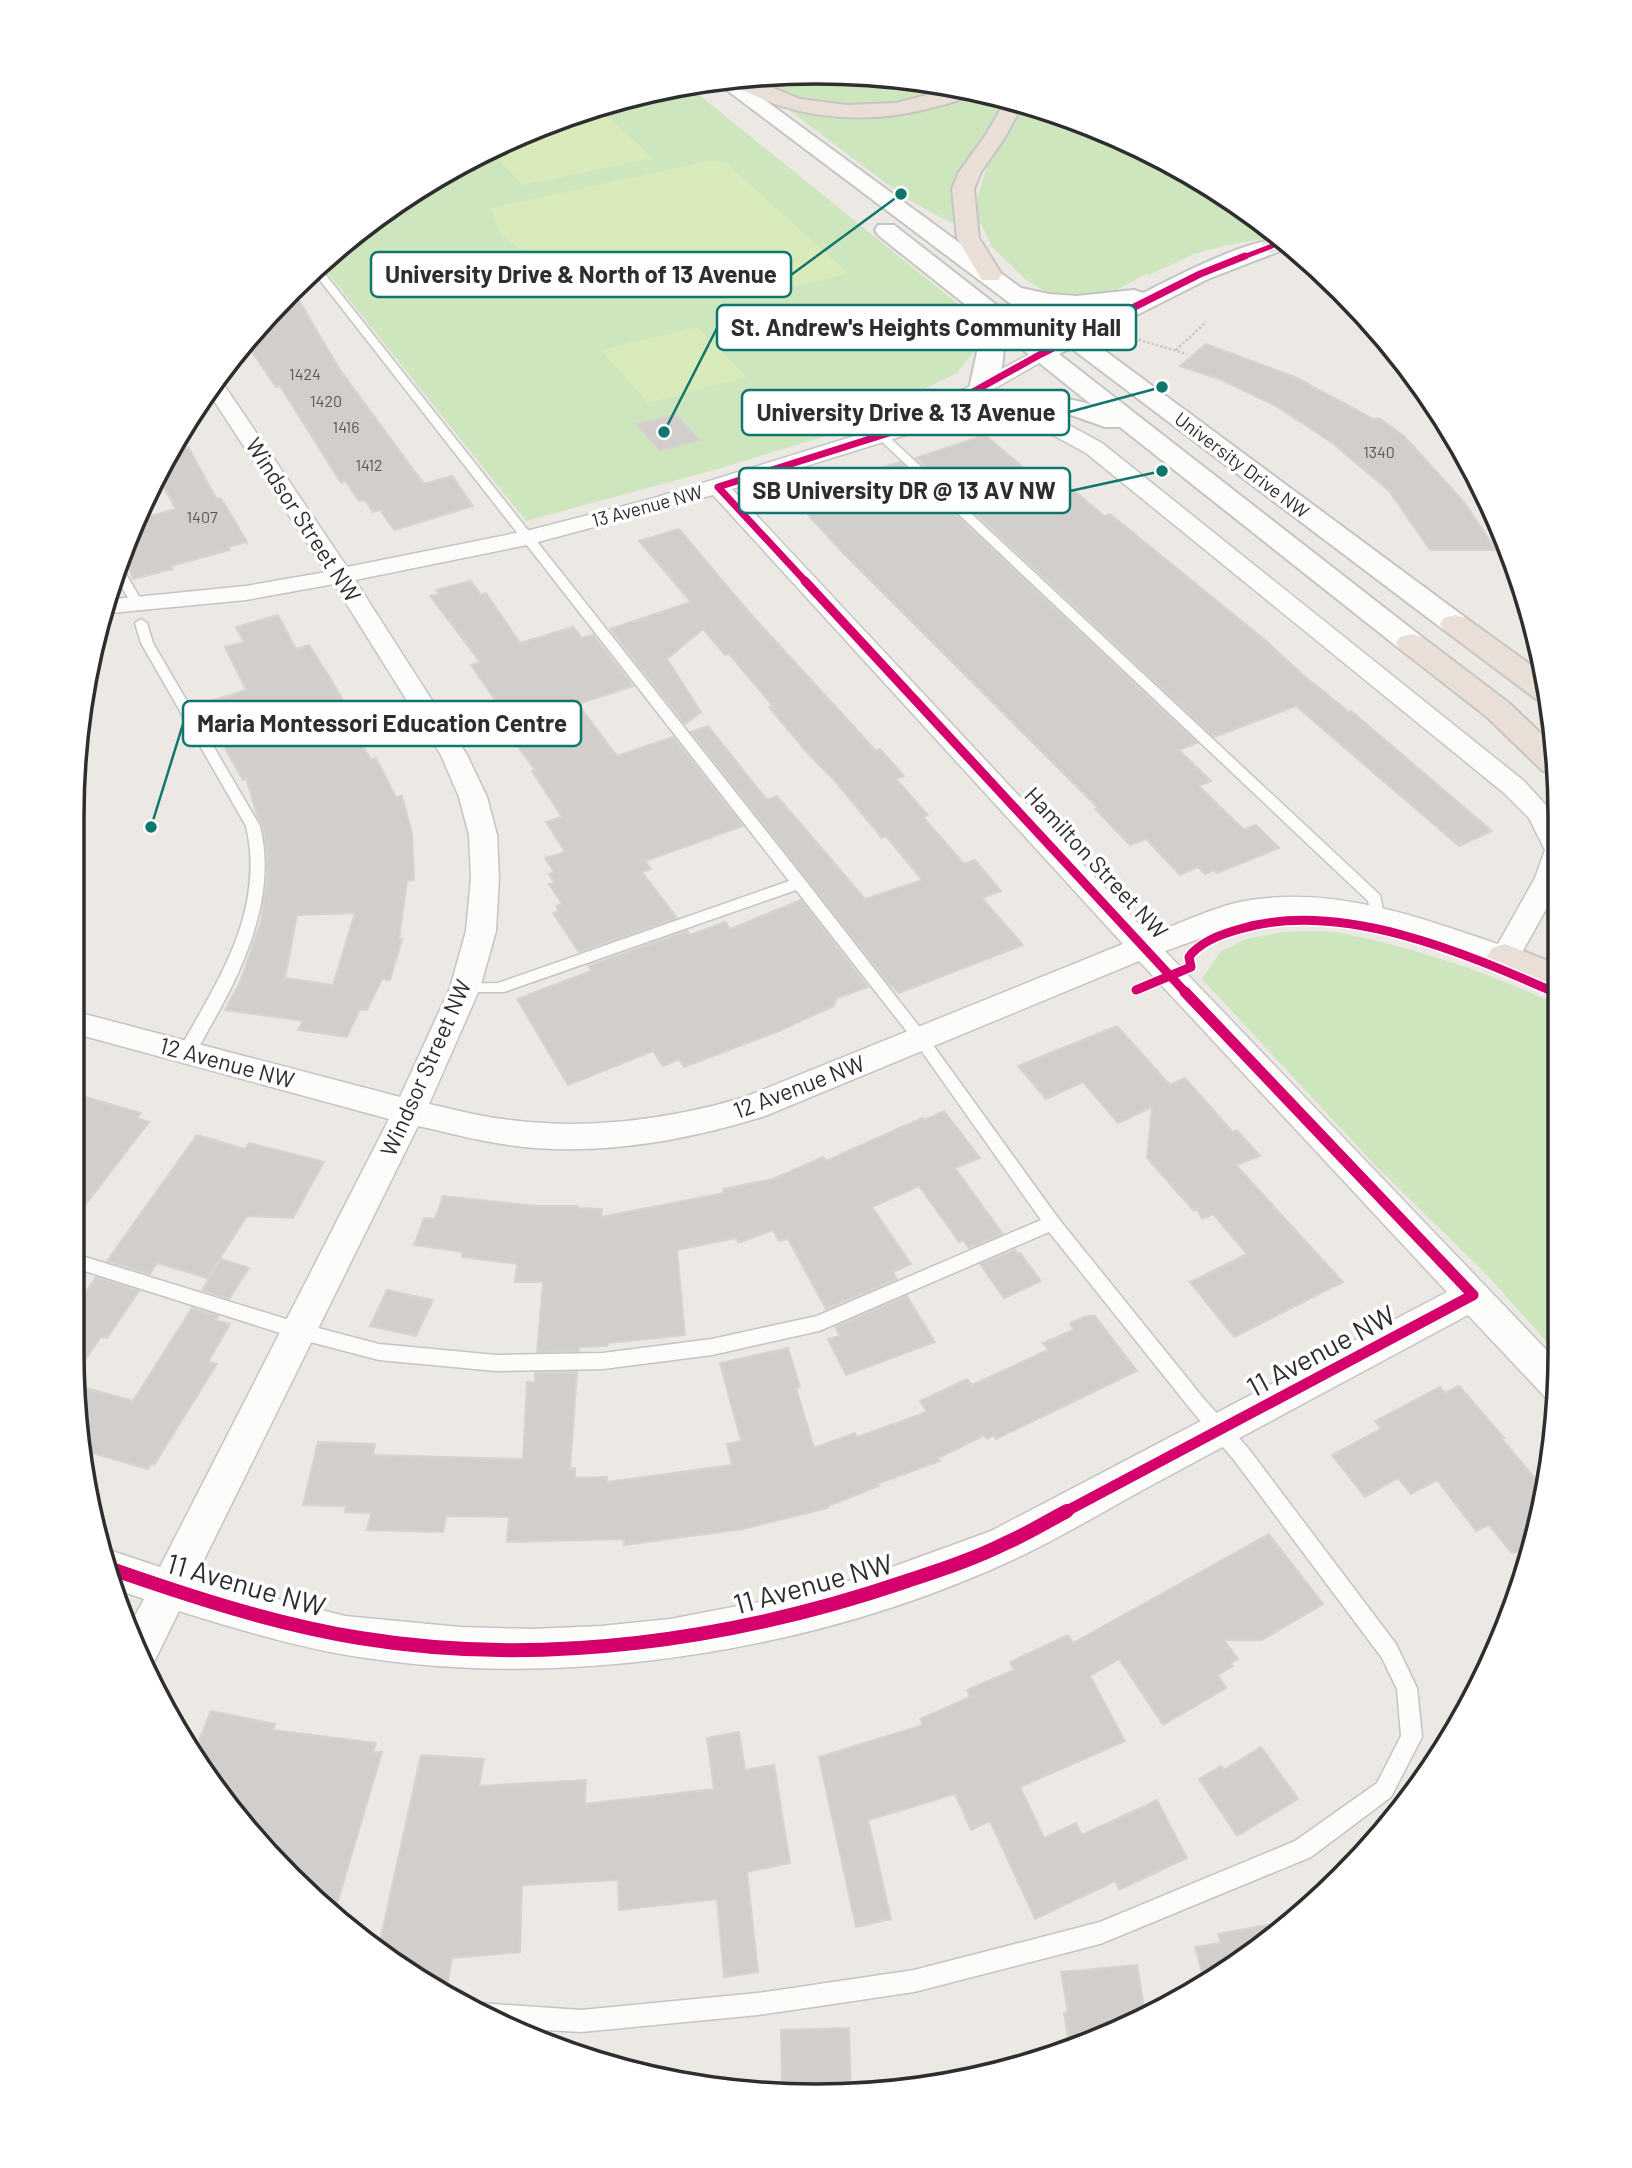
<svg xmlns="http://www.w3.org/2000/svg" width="1632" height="2168" viewBox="0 0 1632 2168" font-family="Barlow,sans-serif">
<rect width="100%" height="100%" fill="#ece8e4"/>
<path fill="#cee6be" d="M768,73l146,5 42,10c-57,31 -155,23 -208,-11z
M688,86l286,231 3,17 -2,16 -18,23 -125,61 -111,34 -195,53 -206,-258 43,-38 124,-77 137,-51z
M972,92l31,7 -39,76 -6,46 -6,2 -45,-24 -122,-92 50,6z
M1020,103l36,8 132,61 91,64 -51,9 -34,9 -45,21 -3,-1 -32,17 -29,7 -37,-5 -23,-14 -33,-32 -11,-24 -4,-1c-3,-46 25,-79 43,-119z
M1282,932c19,0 41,-2 59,1 73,14 148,40 215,71l2,350 -72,-80 -113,-111 -171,-184 19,-28 26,-12z"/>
<path fill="#d9eabb" d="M597,107l56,51 -130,27 -36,-37z
M709,161l16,1 123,111c-84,28 -261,35 -331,-26 -5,-5 -13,-9 -17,-14 -4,-7 -6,-18 -9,-25z
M697,327l50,50 -99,26 -47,-53z"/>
<path fill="#d1cecb" stroke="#d7d4d0" stroke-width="2" fill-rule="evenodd" d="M292,288l46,79 86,117 28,-8 21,30 -79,24 -14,-20 -7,2 -8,-12 -6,1 -13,-19 -5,1 -61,-97 -4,1 -30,-44z
M1206,344l89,33 78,42 6,-1 25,18 61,67 31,47h-66l-41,-59 -58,-49 -55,-36 -54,-26 -42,-14z
M676,414l24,26 -40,11 -24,-27z
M985,435l66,56 18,-5 35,30 6,-2 154,125 39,36 46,37 2,-1 141,120 -33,15 -163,-140 -82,31 -298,-279z
M188,447l28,51h4l4,5 23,39 -19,5 2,3 -59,16 1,3 -39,10 -10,-27 6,-21 6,-11 41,-11 -18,-33 13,-25z
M900,462l297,281 -18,7 32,31 -12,5 45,44 12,-5 23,23 -62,25 -3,-3 -9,4 -7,-7 -18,8 -34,-36 -16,6 -35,-36 3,-1 -255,-255 -53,-58z
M679,529l69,82 128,140 4,-2 24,27 -8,3 32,36 -5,2 41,47 11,-4 26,31 -19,7 41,47 -124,48 -13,-13 -195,-248 17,-6 59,74 10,-4 88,103 57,-19 -36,-44 -4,2 -47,-57 -25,-25 -41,-49 4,-1 -44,-52 -4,1 -22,-26 -36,30 34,53 -16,12 -75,-95 81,-27 -52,-61z
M471,581l10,14 5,-2 34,50 53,-16 9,11 11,-3 40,51 -55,18 39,52 56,-19 70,89 -98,35 6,8 -9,3 35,46 -98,34 -26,-39 6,-2 -3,-5 6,-2 -13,-20 5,-1 -5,-9 5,-2 -9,-14 20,-6 -19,-30 16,-5 -30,-46 3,-1 -21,-29 2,-1 -7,-9 6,-2 -44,-64 9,-3 -50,-66 9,-2 -3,-4z
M278,615l18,34 13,-4 23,36 16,28 -5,2 28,49 5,-2 20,39 6,-1 10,37 2,47 -7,1 -8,58h3l-12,41 -8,-1 -15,31 -7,-1 -13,28 -49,-7 5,-9 -78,-11 15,-28 21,-61 6,-43v-26l-4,-26 -6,-11 -11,-37 -3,2 -25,-44 6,-2 -17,-32 39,-12 -21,-43 19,-5 -8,-15zM355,913l-22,72 -48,-7 12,-63z
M801,900l67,87 -31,11 -3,8 -55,25 -95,36 -5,-8 -16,7 -10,-15 -85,34 -51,-86 74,-28 -3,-5 99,-35 3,4 35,-13 5,7z
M1117,1026l53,59 15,-7 48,54 4,-2 23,26 -24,9 107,117 -109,55 -44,-55 57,-28 -34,-40 -11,5 -5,-10 -3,2 -47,-53 5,-51 -34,16 -35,-41 -37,17 -28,-33z
M72,1093l69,20 -4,5 12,4 -77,100z
M944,1111l36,47 -25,10 48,66 -34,14 -6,-8 -4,2 -40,-56 -47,21 39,57 -18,8 4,7 -71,30 -38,-70 -9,2 -6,-11 -35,13 -1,-5 -60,12 8,85 -77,8 -1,3 -28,1v4l-42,1 6,-70h-28l2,-18 -55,-7 1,-5 -49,-7 10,-27 11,1 8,-23 93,10h42v2l24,1 -1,8 123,-24 -1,-4 50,-10 50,-22 3,4 96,-43 2,2z
M197,1135l48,14 4,-6 75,19 -31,56 -46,-2 -40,62 -50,-15 -7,11 -43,-13z
M1015,1250l3,4 2,-1 21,28 -37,17 -24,-34z
M221,1259l28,9 -20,31 -27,-9z
M96,1277l43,14 -32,47 -6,-1 -26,37 -3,-62z
M387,1290l46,10 -17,36 -46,-10z
M907,1296l28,46 -89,33 -18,-36 12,-3 -5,-9z
M192,1308l26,8 -3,4 15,4 -22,38 9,2 -63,101 -3,-1 -3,5 -63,-18 -9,-66 57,16z
M1086,1316h9l42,55 -141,68 -2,-4 -7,4 -2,-4 -47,23 2,3 -63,23 2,2 -51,20v2l-85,21 -119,16v-6l-117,3 2,-25 -63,-1 -3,16 -76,-2 4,-17 -26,-1 1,-6 -43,-1 15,-63 57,2 -2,11 150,4 4,-77h8v-9l42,-1 -7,97 5,-1v10l32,-1v5l125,-17 -5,-21 14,-3 -21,-78 68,-15 12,39 -4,1 18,60 41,-15 2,4 70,-25 -7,-11 47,-22 5,6 76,-35 -5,-7 30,-13 -3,-7z
M1459,1386l45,52 -2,1 40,48 -13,63 -17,3 -23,-28 -13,6 -39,-51 -26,14 -13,-16 -33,19 -33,-42 49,-26 -6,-8 65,-34 5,6z
M1269,1534l54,70 -61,36h-38l14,19 -7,4 2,3 -15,9 8,13 -63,37 -44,-66 -29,17 35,65 -105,46 24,51 32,-15 6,12 75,-35 30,58 -68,32 -4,-9 -80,38 -45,-98 -19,9 -16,-36 -87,26 23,99 -35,8 -37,-170 104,-32 -3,-6 50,-22 -3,-7 47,-20 -4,-8 58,-27 5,8z
M211,1711l64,13 -2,6 103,13 -3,9h9l-48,162 -44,-35 -96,-126z
M739,1732l6,38 29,-5 16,98 -43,9 11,100 -34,5 -7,-78 -98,11 -1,-30 -96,5 -2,67 -68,6 -4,23 -33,-3 -37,-28 43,-195 63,4 -5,27 107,-6 -1,24 129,-15 -7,-51z
M1261,1747l37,52 -61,37 -38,-57 22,-13 3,4z
M1293,1920l-24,23 -65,37 -9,-33 26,-4 -3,-9z
M1137,1965l8,49 -44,25 -32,3 -5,-29 4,-1 -7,-40z
M849,2028l2,66 -69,-5 -1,-59z"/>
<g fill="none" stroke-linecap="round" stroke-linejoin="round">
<g stroke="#c5c4c5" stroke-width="3">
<path id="lane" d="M318,265l487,615 120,154 133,184 146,181 44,49 148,196 21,44 5,49 -31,60 -80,60 -211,87 -186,48 -156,23 -177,17 -70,-4 -25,-9 -17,-10 9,-6 103,7 177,-17 156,-23 186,-48 195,-81 82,-58 24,-47 -4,-47 -15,-31 -148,-198 -42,-49 -143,-179 -230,99 -107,24 -109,14 -107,2 -117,-11 -80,-21 -227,-72v-14l227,70 80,21 117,11 107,-2 109,-14 105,-23 224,-96 -126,-178 -119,-152 -292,102h-44l-3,-4 3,-4 38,-1 291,-102 -477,-611z
M878,434h8l494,461 4,20 -2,4h-10l-4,-18 -490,-463z
M117,564l5,3 22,38 -2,3h-8l-20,-34z
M141,619l6,4 6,20 107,183c17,69 -15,140 -49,199 -6,10 -13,29 -25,33l-8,-6c39,-70 88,-141 68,-226l-105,-183 -6,-20z"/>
</g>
<g stroke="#c5c4c5" stroke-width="3">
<path id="street" d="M1041,348l7,2 3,4 -3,4 -126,72 -190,59 417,446c30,-11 71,-31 102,-35 87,-13 166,17 247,44l37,-66 10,-28 -16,-32 -25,-25 -418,-340 -35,-19 -3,-5 3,-5h16l35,19 422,338 30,33 1,79 -40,72 -10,3 -130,-43 -62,-9 -61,4 -87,31 393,411v41l-12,-5 -78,-83c-101,54 -202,109 -303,163 -49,26 -96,55 -146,79 -193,91 -441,133 -653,101 -63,-9 -126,-28 -187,-47l-25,51 -7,3 -17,-40 14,-26 -29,-10 -15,-38 6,-2 54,18 229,-448 -316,-86v-22l327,86 50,-109 16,-57 5,-53 -2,-43 -10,-38 -18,-42 -107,-171 -88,16 -146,14 5,-14 141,-14 80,-14 -119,-182 10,-12 3,1 127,188 179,-36 125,-32 255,-79zM713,495l410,449 -378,153c-77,23 -163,34 -243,22 -25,-3 -49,-10 -73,-15l51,-116 16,-57 3,-53 -2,-43 -10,-38 -20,-42 -112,-175 172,-35zM1139,961l308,331 -456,239 -118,43 -67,19 -136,26 -69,7 -70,3 -71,-2 -115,-11 -150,-38 223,-452c28,6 56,14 84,18 87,14 180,-2 263,-28z"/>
</g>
<g stroke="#c5c4c5" stroke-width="4">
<path id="secondary" d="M736,79l285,209 28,6 28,2 57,-6 9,3c26,-13 112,-58 137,-52l3,5 -3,5 -72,28 -119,60 377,279 4,6 -4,6 -11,3 -11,-3 -373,-282 -12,6 363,283 4,6 -4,6 -11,3 -11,-3 -280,-222h-15l-34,-12 -39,-3 -118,21 -9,-2 -4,-6 4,-6c51,-12 138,-32 187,-14l-90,-72c4,19 0,45 -11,61l-9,3 -9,-3 -4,-5 10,-46 -13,-38 -88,-70 -3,-5 3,-5h16l150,117 11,-5 -339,-255zM1116,307l-42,20 -26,-19 29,2z"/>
</g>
<g stroke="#c6c5c4" stroke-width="4">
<path id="highway" d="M746,77l54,22 46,6 50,-2 58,-15 20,4c-11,8 -26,12 -40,15 -60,17 -128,14 -185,-14 -8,-3 -17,-7 -23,-13z
M1006,100l17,4 -18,33 -24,35 -7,17 5,49 23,37 -4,5h-16l-25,-42 -5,-49 7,-17 26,-36z
M1277,235l14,10 -19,8 -8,-2 -3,-5 3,-5z
M1455,615l11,3 76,55 7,28 -13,-2 -92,-69 -4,-6 4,-6z
M1411,634l11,3 87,66 45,43v28l-11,-3 -56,-54 -87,-68 -4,-6 4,-6z
M1505,944l51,20v28l-64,-26 -5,-9 5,-9z"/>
</g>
<path stroke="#c9c9c8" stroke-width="2.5" stroke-dasharray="2.5 2" stroke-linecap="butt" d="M1130,337l57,17
M1176,350l30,-28"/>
<use href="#lane" fill="#fcfcfb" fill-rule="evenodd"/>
<use href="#street" fill="#fcfcfb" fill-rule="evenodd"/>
<use href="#secondary" fill="#fcfcfb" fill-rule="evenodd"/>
<use href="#highway" fill="#eadfd6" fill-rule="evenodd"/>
<g stroke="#fff" stroke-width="8">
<path id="cycleway-far4" d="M1241,258l31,-12"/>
</g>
<g stroke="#fff" stroke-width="10">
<path id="cycleway-far3" d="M807,583l-89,-96 196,-62 127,-71 159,-80 45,-18"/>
</g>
<g stroke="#fff" stroke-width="12">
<path id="cycleway-far2" d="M805,581l382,413
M1136,990l55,-23 -2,-10 3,-4c13,-13 30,-19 48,-24 100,-30 225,24 316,64"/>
</g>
<g stroke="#fff" stroke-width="16">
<path id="cycleway-far1" d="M1063,1513l410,-218 -288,-303"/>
</g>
<g stroke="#fff" stroke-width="18">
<path id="cycleway" d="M106,1567c83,29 168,57 254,71 182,30 374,2 547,-57 33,-11 67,-22 99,-38 21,-9 40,-21 61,-32"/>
</g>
<use href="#cycleway-far4" stroke="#d6006c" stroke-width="5"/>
<use href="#cycleway-far3" stroke="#d6006c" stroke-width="7"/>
<use href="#cycleway-far2" stroke="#d6006c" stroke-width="9"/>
<use href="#cycleway-far1" stroke="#d6006c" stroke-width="11"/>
<use href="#cycleway" stroke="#d6006c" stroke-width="14"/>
</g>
<g text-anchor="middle" stroke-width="7" stroke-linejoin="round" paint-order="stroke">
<g font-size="16" fill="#585857">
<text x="305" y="380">1424</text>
<text x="326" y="407">1420</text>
<text x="346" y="433">1416</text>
<text x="1379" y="458">1340</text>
<text x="369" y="471">1412</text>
<text x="202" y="523">1407</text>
</g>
<g font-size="19" fill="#2e2e2e" stroke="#fff">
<text transform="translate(1242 465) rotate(37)" y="7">University Drive NW</text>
<text transform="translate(647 506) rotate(-15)" y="7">13 Avenue NW</text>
</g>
<g font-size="23" fill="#2e2e2e" stroke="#fff">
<text transform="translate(303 520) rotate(57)" y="8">Windsor Street NW</text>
<text transform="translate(1096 863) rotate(47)" y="8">Hamilton Street NW</text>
<text transform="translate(227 1063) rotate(15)" y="8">12 Avenue NW</text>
<text transform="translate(426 1068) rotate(-66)" y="8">Windsor Street NW</text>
<text transform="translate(799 1087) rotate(-21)" y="8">12 Avenue NW</text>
</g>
<g font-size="28" fill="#2e2e2e" stroke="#fff">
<text transform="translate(1321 1351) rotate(-28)" y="10">11 Avenue NW</text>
<text transform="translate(813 1584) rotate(-15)" y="10">11 Avenue NW</text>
<text transform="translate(246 1585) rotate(16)" y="10">11 Avenue NW</text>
</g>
</g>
<path d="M0 0H1632V2168H0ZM816 84H816A732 732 0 0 1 1548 816V1352A732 732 0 0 1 816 2084H816A732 732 0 0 1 84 1352V816A732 732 0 0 1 816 84Z" fill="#fff" fill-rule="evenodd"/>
<path fill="none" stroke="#2e2e2e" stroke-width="3.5" d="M816 84H816A732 732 0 0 1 1548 816V1352A732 732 0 0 1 816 2084H816A732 732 0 0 1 84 1352V816A732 732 0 0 1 816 84Z"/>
<path fill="none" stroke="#0f766e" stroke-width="2.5" d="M901 194L791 275M664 432L717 328M1162 387L1069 412M1162 471L1070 491M151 827L183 724"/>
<g fill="#0f766e" stroke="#fff" stroke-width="2.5">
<circle cx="901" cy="194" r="7"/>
<circle cx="664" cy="432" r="7"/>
<circle cx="1162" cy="387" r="7"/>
<circle cx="1162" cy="471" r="7"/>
<circle cx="151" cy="827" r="7"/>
</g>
<g fill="#fff" stroke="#0f766e" stroke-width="2.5">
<rect x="371" y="252" width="420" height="45" rx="7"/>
<rect x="717" y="305" width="419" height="45" rx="7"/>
<rect x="742" y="390" width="327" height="45" rx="7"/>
<rect x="739" y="468" width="331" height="45" rx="7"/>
<rect x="183" y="701" width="398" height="45" rx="7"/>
</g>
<g font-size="24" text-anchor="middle" font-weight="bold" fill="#2e2e2e">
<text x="581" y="283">University Drive &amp; North of 13 Avenue</text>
<text x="926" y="336">St. Andrew's Heights Community Hall</text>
<text x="906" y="421">University Drive &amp; 13 Avenue</text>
<text x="904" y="499">SB University DR @ 13 AV NW</text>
<text x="382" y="732">Maria Montessori Education Centre</text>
</g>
</svg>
